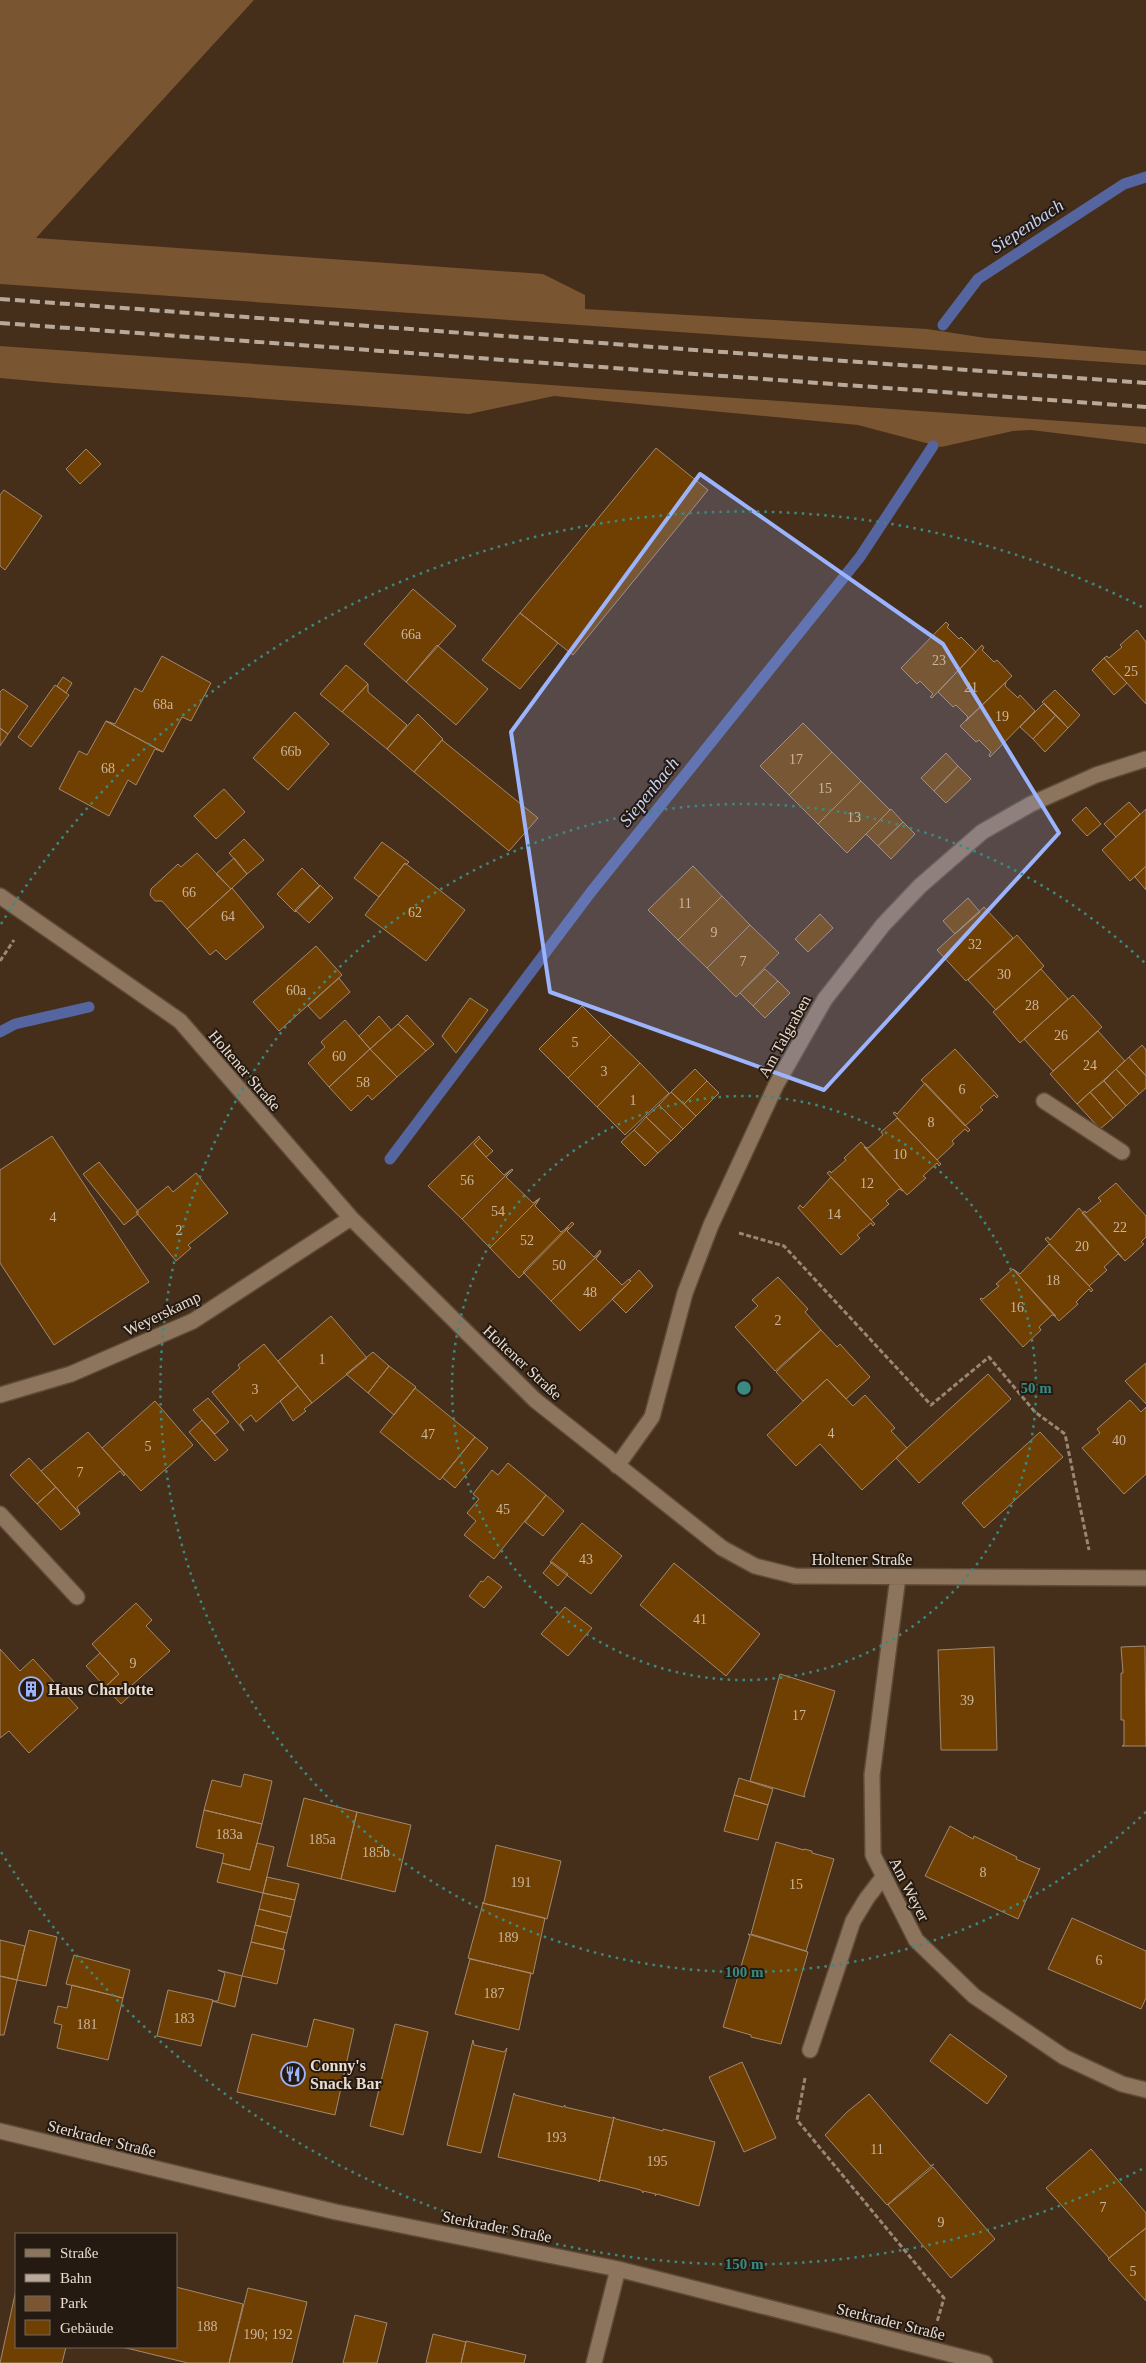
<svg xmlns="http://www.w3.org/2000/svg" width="1146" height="2363" viewBox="0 0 1146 2363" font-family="Georgia,serif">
<rect width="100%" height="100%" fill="#452f1a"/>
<path fill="#795531" d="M0,0h254l-218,238 507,36 42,21v14l342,20 59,9 160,13v14l-1146,-81z
M0,346l1146,81v17l-115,-14 -18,1 -72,16 -83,-22 -304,-29 -85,18 -415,-31 -54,-5z"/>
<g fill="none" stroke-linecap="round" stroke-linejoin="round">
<path stroke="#54659f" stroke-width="11" d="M943,325l35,-46 146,-95 22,-7
M0,1032l15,-8 74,-17
M390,1159l201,-267 269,-335 73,-111"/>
</g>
<path fill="#704002" stroke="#a28871" d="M656,448l52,42 -135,165 -53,-42z
M86,449l15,15 -21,20 -14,-15z
M4,490l38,26 -37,54 -5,-4v-71z
M413,589l43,37 -50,56 -42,-38z
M520,613l38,30 -38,46 -38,-29z
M946,622l3,3 -2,2 12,12 2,-2 15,15 -44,46 -2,-1 3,-3 -13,-13 -3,3 -16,-16z
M1137,630l9,12v62l-42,-46 3,-2 2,2 13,-11 -2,-2z
M437,645l51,44 -32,36 -50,-43z
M982,645l2,3 -2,2 12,12 3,-2 15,16 -46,45 2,-4 -12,-12 -3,2 -15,-15z
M162,656l49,27 -20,38 -9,-4 -19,35 -57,-31 9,3 20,-36 7,4z
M1104,658l23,25 -13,12 -22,-25z
M346,665l22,19 -26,28 -22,-18z
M63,677l9,6 -6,10 -9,-7z
M1006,682l-1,4 11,10 2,2 2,-3 15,16 -45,46 -1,-2 2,-3 -12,-12 -3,2 -16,-16z
M368,684v8l39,33 -20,24 -45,-37z
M55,685l14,10 -38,52 -13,-10z
M3,689l25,17 -20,28 -8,-6v-36z
M1055,690l25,25 -12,13 -26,-26z
M1044,703l12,12 -23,24 -13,-12z
M295,712l34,32 -41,46 -35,-32z
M418,714l25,25 -29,33 -27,-23z
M1056,715l12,13 -23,24 -12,-13z
M106,721l57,31 -8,-3 -19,36 -8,-5 -19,36 -50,-27 20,-38 8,4z
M803,723l29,29 -43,43 -29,-29z
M0,728l8,6 -8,12z
M442,740l96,78 -29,33 -95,-79z
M832,752l29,29 -43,43 -29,-29z
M946,753l12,13 -24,25 -13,-13z
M958,766l13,13 -25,24 -12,-12z
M861,781l29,29 -43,43 -29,-29z
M224,789l21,23 -29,27 -22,-23z
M1129,802l11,12 -24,23 -12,-13z
M1086,807l15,17 -14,12 -15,-16z
M891,809l12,13 -25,24 -12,-12z
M1146,809v57l-16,15 -28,-31z
M903,822l12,12 -24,25 -13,-13z
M244,839l20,21 -17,14 -18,-21z
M382,842l27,20 -3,3 -1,-2 -26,34 -25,-19z
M197,853l34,36 -44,40 -25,-28h-7l-5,-6 1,-6 27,-25 3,3z
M234,858l13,16 -16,15 -15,-15z
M405,863l60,47 -39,51 -61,-46z
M693,866l29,30 -44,44 -30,-30z
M1146,866v24l-11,-13z
M302,868l18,18 -25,26 -18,-18z
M320,885l13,13 -24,25 -14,-13z
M232,888l32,39 -38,33 -10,-10 -6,5 -23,-26z
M722,896l28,29 -43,43 -29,-28z
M968,898l12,14 -25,22 -12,-13z
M984,907l29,31 -47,43 -29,-31z
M820,914l13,14 -25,24 -13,-13z
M750,925l29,28 -43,44 -29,-29z
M1017,935l27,31 -48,44 -28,-30z
M316,946l26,29 -63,56 -26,-29z
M765,969l13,12 -25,25 -13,-13z
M1041,969l27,30 -48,44 -27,-31z
M339,978l11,14 -30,27 -12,-13z
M778,981l12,12 -25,25 -12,-12z
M1073,995l29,32 -49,44 -29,-32z
M470,998l18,12 -32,43 -14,-17z
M582,1006l29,29 -43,43 -29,-29z
M407,1015l27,29 -8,7 -28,-27z
M379,1016l12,14 -21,19 -11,-13z
M345,1020l25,29 -41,38 -21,-24 17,-16 -4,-5z
M398,1024l28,27 -29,26 -27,-28z
M1098,1031l27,30 -48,43 -27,-30z
M611,1035l29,28 -43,44 -29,-29z
M1142,1045l4,5v26l-17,-19z
M370,1049l27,28 -25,23 -4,-5 -17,16 -22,-24z
M955,1049l43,47 -1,2 -3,-3 -14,12 3,3 -18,16 -44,-46z
M1129,1057l17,19v12l-7,6 -23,-25z
M640,1063l29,30 -44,42 -28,-28z
M695,1069l12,12 -23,23 -13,-12z
M1116,1069l23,25 -13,12 -22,-25z
M707,1081l12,12 -23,23 -12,-12z
M1104,1081l22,25 -13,12 -23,-26z
M925,1083l45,47 -2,2 -3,-3 -13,12 2,3 -17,16 -44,-47 2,-1 2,2z
M671,1092l25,24 -13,13 -24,-24z
M1090,1092l23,26 -13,11 -23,-25z
M659,1105l24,24 -12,12 -25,-24z
M646,1117l25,24 -13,12 -24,-23z
M897,1118l44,46 -2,2 -2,-3 -14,13 3,2 -19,17 -43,-48 4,1 15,-13 -2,-3z
M634,1130l24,23 -13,13 -24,-24z
M52,1136l97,146 -95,63 -54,-82v-93z
M479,1136l1,2 -6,6 12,13 18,18 8,-6 -50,50 -34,-33z
M480,1138l13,13 -7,6 -12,-13z
M861,1142l42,49 -4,-2 -13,12 3,3 -18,16 -44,-47 3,-2 1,2 15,-13 -2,-2z
M99,1162l39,49v3l-14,11 -41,-51z
M512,1169l1,1 -7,7 27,26 7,-5 -50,50 -28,-29z
M196,1173l32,40 -40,32 3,3 -15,13 -40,-49 32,-26 5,6z
M831,1177l44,47 -2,2 -2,-3 -14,12 3,3 -19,17 -43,-47 2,-3 3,3z
M1116,1183l30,33v21l-5,5 3,2 -19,17 -43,-48 3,-2 1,2 15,-12 -3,-3z
M540,1198l-5,8 26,26 8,-5 -50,51 -29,-30z
M1079,1208l43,49 -4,-3 -14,13 3,3 -18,16 -44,-47 3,-2 2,3z
M572,1222l2,2 -7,7 27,26 6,-7 1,2 -50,49 -28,-29z
M1049,1244l44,46 -2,2 -2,-3 -13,13 2,2 -19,17 -46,-52 7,5z
M601,1252l-5,7 26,26 7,-6 2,2 -51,50 -29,-30z
M1013,1269l43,47 -4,-1 -13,12 2,3 -18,17 -43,-48 1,-1 2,1 16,-13 -3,-2z
M639,1270l14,16 -27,27 -14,-14 19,-18 -2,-1z
M778,1277l30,32 -3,3 16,18 -46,41 -40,-44 23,-21 -6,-6z
M331,1316l36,42 -55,45 -34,-42z
M821,1330l16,17 3,-3 30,33 -24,22 -19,-20 -24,22 -27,-29z
M264,1344l34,42 -42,36 -5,-7 -11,9 4,7 -32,-39 28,-24 -2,-3z
M373,1352l16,14 -21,27 -22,-19z
M1146,1363v41l-21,-23z
M389,1366l27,21 -22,28 -26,-22z
M988,1374l23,25 -92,84 -23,-25z
M827,1379l26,27 12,-11 30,33 -4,3 16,17 -45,42 -42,-46 -24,22 -29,-31z
M298,1386l14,17 -8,6 2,2 -13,10 -13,-20z
M415,1388l60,49 -35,43 -60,-48z
M208,1398l21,24 -14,12 -22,-24z
M1130,1400l11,12 5,-5v67l-22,20 -42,-46 18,-15 -3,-4z
M155,1401l38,44 -52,46 -39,-43z
M202,1420l26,30 -13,11 -26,-29z
M88,1432l37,42 -1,2 -4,-5 -43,36 3,7 -39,-43z
M1040,1432l23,25 -79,71 -22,-25z
M475,1437l13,11 -33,40 -13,-11z
M29,1458l27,29 -19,17 -27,-29z
M508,1463l38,32 -52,64 -30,-24 12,-14 -9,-8 12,-14 -6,-5 19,-24 6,5z
M56,1487l24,27 -19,16 -24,-26z
M546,1495l18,16 -21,25 -18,-14z
M582,1523l40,33 -31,38 -41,-32z
M552,1562l16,12 -10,12 -15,-13z
M674,1563l86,71 -34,42 -86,-71z
M488,1576l14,11 -18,21 -15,-12 12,-15 2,1z
M136,1603l16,17 -6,6 24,25 -39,35 5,4 -15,14 -16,-17 14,-13 -27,-30z
M565,1607l27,21 -24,28 -27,-22z
M1145,1646l1,100h-24l2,-1v-25h-3v-47h2l-2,-26z
M994,1647l3,103h-56l-3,-100z
M0,1649l20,22 13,-12 45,49 -49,45 -20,-22 -9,7z
M100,1653l19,21 -14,13 -19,-21z
M780,1674l55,17 -31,104 1,2 -55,-16z
M244,1774l28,7 -10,43 -58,-14 8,-30 29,7z
M739,1778l34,11 -5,16 -34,-10z
M734,1795l34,10 -10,35 -34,-9z
M304,1798l53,14 -16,67 -54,-13z
M204,1810l58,14 -12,46 -28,-7 2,-9 -28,-7z
M357,1812l54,13 -16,67 -54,-13z
M950,1826l23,13 1,-3 43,21 -1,2 23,10 1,-1 -22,51 -93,-43z
M776,1842l28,8v-1l8,2v2l22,6 -28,92 -55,-17z
M257,1843l17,4 -11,46 -46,-11 5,-19 28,7z
M496,1845l65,16 -14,58 -65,-16 2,-1z
M267,1877l32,7 -4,16 -32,-7z
M263,1893l32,7 -4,17 -32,-8z
M483,1903l62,15 -12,56 -65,-16z
M259,1909l32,8 -4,16 -32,-8z
M1072,1918l74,33v47l-5,11 -93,-40z
M255,1925l32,8 -4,16 -32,-7z
M29,1930l28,7 -11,49 -29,-6z
M748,1934l60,18 -27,92 -30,-7v-2l-28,-8 27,-91z
M0,1940l25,6 -8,34 -17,-4z
M251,1942l34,8 -8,34 -35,-8z
M74,1955l56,15 -7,28 -57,-14z
M470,1959l61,14 -12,57 -64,-16z
M218,1970l24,6 -7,31 -23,-6h6l7,-28z
M0,1976l17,4 -13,55h-4z
M72,1985l51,13 -15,62 -51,-12 5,-23 -8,-2 4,-17 9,2z
M168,1990l45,10 -12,46 -44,-10z
M314,2019l40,10 -19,86 -98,-23 15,-58 55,13z
M395,2024l33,8 -25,103 -33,-9z
M950,2034l57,42 -20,28 -57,-43z
M473,2040l1,5 30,7 3,-4 -26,105 -34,-8z
M742,2062l34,76 -32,14 -35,-75z
M514,2093l1,2 48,12 2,-2v2l47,11 2,-1 -15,65 -2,-2 -99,-23z
M869,2094l62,72 3,-2 -47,41 -62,-70 22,-23z
M614,2117l2,2 47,12v-2l52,13 -16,64 -42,-12 -2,2 1,-2 -13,-3v2l-2,-3 -40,-10 -2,2z
M1091,2149l55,64v15l-37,30 -63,-70z
M933,2167l62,72 -44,39 -63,-73z
M1146,2228v73l-38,-42z
M176,2287l67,17 -14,59h-41l-66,-16h54z
M248,2288l59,14 -15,61h-63z
M16,2290v57h50l-4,16h-62z
M355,2315l32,8 -10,40h-34z
M433,2334l33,8 -5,21h-35z
M466,2341l60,14 -2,8h-63z"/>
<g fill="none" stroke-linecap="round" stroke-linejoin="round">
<g stroke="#5d4a38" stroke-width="18">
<path id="minor" d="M0,896l180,125 171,197 184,182 187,148 33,18 40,10 351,2
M1044,1101l78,51
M0,1395l71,-21 122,-53 158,-103
M617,1466l35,-49 33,-124 26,-68 65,-140 49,-86 58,-74 37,-39 62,-54 49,-28 65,-29 50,-16
M0,1514l77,83
M898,1577l-26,198 1,80 43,85 58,56 90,61 58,27 24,6
M810,2050l43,-129 14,-23 17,-22
M0,2131l336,81 282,57 367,94
M594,2363l24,-94"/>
</g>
<path stroke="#988676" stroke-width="3" stroke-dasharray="5 2.5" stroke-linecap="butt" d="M0,961l14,-21
M739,1233l45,13 147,159 58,-48 46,55 30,22 24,116
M805,2078l-8,42 147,178 -7,24"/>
<use href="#minor" stroke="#8d745d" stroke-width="15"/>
<path stroke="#b9a99a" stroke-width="4" stroke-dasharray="10 5" stroke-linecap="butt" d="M0,299l1146,84
M0,323l1146,84"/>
</g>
<path fill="#9cb4fd" fill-opacity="0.2" stroke="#9cb4fd" stroke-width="4" stroke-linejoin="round" d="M700,474l243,170 116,189 -235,257 -274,-98 -39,-260z"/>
<g fill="none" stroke="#3b8a81" stroke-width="2.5" stroke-dasharray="2.5 5">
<circle cx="744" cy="1388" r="292"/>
<path d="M1146 1812A584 584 0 1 1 1146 964"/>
<path d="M1142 2169A876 876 0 0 1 1 1852M1 924A876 876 0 0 1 1142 607"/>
</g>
<defs>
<g id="building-ring" transform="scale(1.25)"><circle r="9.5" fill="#241a11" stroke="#9cb4fd" stroke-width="1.5"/><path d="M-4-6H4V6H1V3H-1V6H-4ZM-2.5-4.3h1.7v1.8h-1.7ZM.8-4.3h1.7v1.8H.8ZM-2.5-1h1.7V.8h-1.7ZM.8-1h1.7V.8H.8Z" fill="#9cb4fd"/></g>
<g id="restaurant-ring" transform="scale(1.25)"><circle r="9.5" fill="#241a11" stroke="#9cb4fd" stroke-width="1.5"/><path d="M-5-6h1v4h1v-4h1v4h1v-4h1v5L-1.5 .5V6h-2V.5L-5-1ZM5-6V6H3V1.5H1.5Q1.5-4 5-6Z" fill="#9cb4fd"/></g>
</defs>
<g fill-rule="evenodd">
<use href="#building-ring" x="31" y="1689"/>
<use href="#restaurant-ring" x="293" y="2074"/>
</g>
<g text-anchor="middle" stroke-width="4" stroke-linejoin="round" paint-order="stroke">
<g font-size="14" fill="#ccb59c">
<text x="411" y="639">66a</text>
<text x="939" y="665">23</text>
<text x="1131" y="676">25</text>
<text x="971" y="692">21</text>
<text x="163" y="709">68a</text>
<text x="1002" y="721">19</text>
<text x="291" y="756">66b</text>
<text x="796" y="764">17</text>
<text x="108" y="773">68</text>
<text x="825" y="793">15</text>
<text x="854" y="822">13</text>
<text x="189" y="897">66</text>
<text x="685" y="908">11</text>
<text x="415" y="917">62</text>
<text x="228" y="921">64</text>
<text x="714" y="937">9</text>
<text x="975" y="949">32</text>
<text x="743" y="966">7</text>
<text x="1004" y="979">30</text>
<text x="296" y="995">60a</text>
<text x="1032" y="1010">28</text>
<text x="1061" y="1040">26</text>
<text x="575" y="1047">5</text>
<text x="339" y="1061">60</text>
<text x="1090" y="1070">24</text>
<text x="604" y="1076">3</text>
<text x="363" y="1087">58</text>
<text x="962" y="1094">6</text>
<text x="633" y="1105">1</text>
<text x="931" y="1127">8</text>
<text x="900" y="1159">10</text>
<text x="467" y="1185">56</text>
<text x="867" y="1188">12</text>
<text x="498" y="1216">54</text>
<text x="834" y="1219">14</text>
<text x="53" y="1222">4</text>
<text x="1120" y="1232">22</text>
<text x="179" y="1235">2</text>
<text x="527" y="1245">52</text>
<text x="1082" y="1251">20</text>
<text x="559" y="1270">50</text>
<text x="1053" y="1285">18</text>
<text x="590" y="1297">48</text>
<text x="1017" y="1312">16</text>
<text x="778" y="1325">2</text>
<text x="322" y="1364">1</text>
<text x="255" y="1394">3</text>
<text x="831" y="1438">4</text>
<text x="428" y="1439">47</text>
<text x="1119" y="1445">40</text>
<text x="148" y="1451">5</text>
<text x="80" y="1477">7</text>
<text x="503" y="1514">45</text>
<text x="586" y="1564">43</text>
<text x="700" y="1624">41</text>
<text x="133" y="1668">9</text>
<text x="967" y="1705">39</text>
<text x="799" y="1720">17</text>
<text x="229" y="1839">183a</text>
<text x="322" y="1844">185a</text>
<text x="376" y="1857">185b</text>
<text x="983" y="1877">8</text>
<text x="521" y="1887">191</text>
<text x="796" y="1889">15</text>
<text x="508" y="1942">189</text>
<text x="1099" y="1965">6</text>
<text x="494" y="1998">187</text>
<text x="184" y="2023">183</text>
<text x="87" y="2029">181</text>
<text x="556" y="2142">193</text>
<text x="877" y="2154">11</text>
<text x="657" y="2166">195</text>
<text x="1103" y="2212">7</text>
<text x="941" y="2227">9</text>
<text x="1133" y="2276">5</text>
<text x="207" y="2331">188</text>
<text x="268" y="2339">190; 192</text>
</g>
<g font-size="16" fill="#eadccf" stroke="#241a11">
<text transform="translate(784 1036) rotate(-61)" y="6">Am Talgraben</text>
<text transform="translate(245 1070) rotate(49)" y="6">Holtener Straße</text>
<text transform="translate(162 1313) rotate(-26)" y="6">Weyerskamp</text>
<text transform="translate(523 1362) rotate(43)" y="6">Holtener Straße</text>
<text x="862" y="1565">Holtener Straße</text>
<text transform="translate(910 1889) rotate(63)" y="6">Am Weyer</text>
<text transform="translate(102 2138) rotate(14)" y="6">Sterkrader Straße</text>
<text transform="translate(497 2226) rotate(11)" y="6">Sterkrader Straße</text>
<text transform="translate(891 2321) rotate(14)" y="6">Sterkrader Straße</text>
</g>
<g font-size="16" font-weight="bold" fill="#eadccf" stroke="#241a11" text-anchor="start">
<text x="48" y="1695">Haus Charlotte</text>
<text x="310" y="2071">Conny's<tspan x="310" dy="18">Snack Bar</tspan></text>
</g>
<g font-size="18" font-style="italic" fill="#c5d1f4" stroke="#241a11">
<text transform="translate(1027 226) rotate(-33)" y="6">Siepenbach</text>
<text transform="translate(649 792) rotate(-51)" y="6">Siepenbach</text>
</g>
</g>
<circle cx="744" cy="1388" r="8" fill="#3b8a81" stroke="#241a11" stroke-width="2.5"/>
<g font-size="15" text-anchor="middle" font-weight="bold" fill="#3b8a81" stroke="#241a11" stroke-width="4" stroke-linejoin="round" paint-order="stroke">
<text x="1036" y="1393">50 m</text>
<text x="744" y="1977">100 m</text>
<text x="744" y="2269">150 m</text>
</g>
<rect x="15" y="2233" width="162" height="115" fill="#241a11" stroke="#73685d"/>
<rect x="25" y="2249" width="25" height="8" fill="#8d745d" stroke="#73685d"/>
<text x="60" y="2258" font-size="15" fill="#eadccf">Straße</text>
<rect x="25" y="2274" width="25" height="8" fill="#b9a99a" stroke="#73685d"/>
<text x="60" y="2283" font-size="15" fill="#eadccf">Bahn</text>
<rect x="25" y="2296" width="25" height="15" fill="#795531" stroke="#73685d"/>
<text x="60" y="2308" font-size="15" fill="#eadccf">Park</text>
<rect x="25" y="2320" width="25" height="15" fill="#704002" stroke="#73685d"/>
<text x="60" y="2333" font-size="15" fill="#eadccf">Gebäude</text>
</svg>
